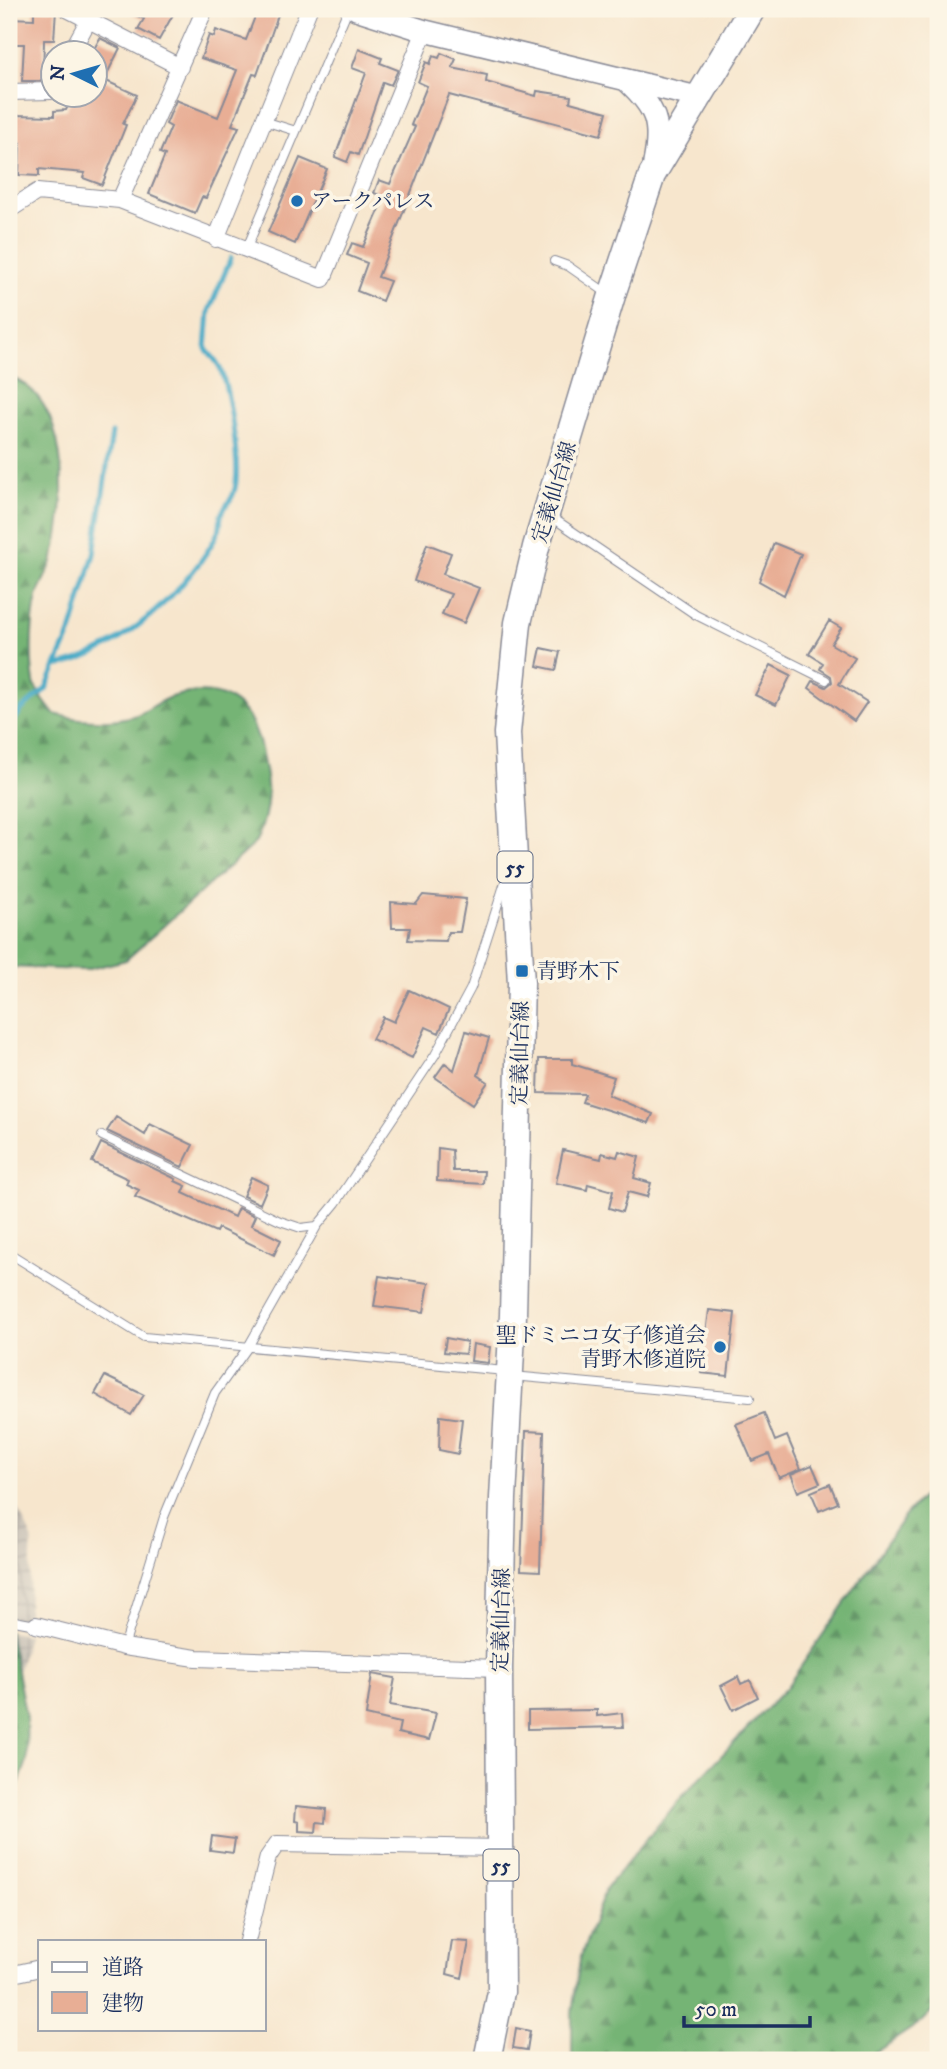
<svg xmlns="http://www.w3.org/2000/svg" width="947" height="2069" viewBox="0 0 947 2069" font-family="'IM FELL DW Pica','Noto Serif JP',serif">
<defs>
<pattern id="industrial-grid" width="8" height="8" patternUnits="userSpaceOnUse" patternTransform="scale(1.75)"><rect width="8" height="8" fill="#cac3b8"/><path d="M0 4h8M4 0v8" fill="none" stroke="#ada8a1"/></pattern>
<pattern id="forest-firs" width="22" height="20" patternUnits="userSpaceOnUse" patternTransform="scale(1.75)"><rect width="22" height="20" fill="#74b475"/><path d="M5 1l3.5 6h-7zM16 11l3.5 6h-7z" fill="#5e9363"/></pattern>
</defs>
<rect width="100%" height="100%" fill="#fcf5e5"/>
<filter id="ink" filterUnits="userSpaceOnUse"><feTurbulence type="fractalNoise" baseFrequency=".0143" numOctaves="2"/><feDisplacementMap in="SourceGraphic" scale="14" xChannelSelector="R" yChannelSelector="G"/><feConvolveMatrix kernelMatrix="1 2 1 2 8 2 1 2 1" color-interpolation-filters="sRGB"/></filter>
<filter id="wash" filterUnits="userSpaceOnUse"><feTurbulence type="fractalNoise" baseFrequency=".00686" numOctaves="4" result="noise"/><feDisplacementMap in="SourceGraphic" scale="28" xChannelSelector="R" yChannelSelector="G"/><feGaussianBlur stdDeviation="1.57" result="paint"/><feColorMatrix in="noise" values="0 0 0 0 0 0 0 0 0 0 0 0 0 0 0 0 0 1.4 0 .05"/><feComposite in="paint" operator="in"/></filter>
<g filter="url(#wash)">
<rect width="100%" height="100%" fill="#f7e6cd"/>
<path fill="url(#industrial-grid)" d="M9,1491l23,47 -5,92 -18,-4z
M9,1632l19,3 -19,71z"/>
<path fill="url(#forest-firs)" stroke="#48726a" stroke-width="2" d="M9,377c62,19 59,130 44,181 -3,13 -13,26 -16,39 -6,25 -7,60 -3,85 2,11 13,23 20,32 24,6 54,9 79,2 13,-3 25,-15 38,-19 49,-14 79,3 90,52 8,38 11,56 -5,93l-130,118 -41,10 -76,-3z
M938,1480v525l-17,17 -57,38h-292v-47l8,-54 26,-71 73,-88 107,-112 118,-171z
M9,1631l17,86 1,44 -18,49z"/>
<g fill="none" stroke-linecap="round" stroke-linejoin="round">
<path stroke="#48abc7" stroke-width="5" d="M56,666c60,-9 138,-81 163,-136 2,-4 1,-10 2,-15 3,-8 11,-15 13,-23 8,-24 -5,-103 -15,-126 -3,-6 -9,-12 -13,-17l3,-38 22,-53
M9,728l13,-19 24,-20 26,-60 22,-75 18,-121"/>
</g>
<g id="blocks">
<path fill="#e8ae95" d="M34,9l22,1 -2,30h-10l-1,41h-21l2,-37h-15v-26l25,1z
M123,9h53l-17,31 -21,-11 6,-10z
M258,9l20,6 -21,60 -4,-1 -21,51 7,2 -33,71 -4,-1 -7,16 -46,-19 16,-39 -5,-2 11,-26 -5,-3 10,-24 42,17 19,-47 -36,-12 8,-23 5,2 2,-7 30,10z
M100,38l20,10 -16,32 33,15 -14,29 3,1 -24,60 -19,-7 2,-5 -46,-4v7l-20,-1 1,-33h-6l1,-27 39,1v-5l12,-1 8,-16h20v-45z
M359,49l23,9 -2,5 18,7 -7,15 -8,-3 -25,73 -7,-3 -4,10 -12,-5 31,-84 -14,-5z
M441,53l15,6 -4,9 35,7 -1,7 50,14 1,-5 34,5 -1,6 37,10 -6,23 -152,-40 -71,182 12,4 -8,20 -25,-10 10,-28 -20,-8 5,-12 11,4 22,-50 -11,-4 5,-13 11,4 25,-57 -4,-2 16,-39 -9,-4 8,-20 4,2 3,-8 6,2z
M300,158l27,11 -32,75 -27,-12z
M774,543l27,11 -17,41 -25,-14z
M427,544l24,9 -8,21 36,14 -15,35 -22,-9 9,-20 -37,-13z
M829,621l12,7 -10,16 24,14 -16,26 28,18 -13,19 -45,-33 4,-7 13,6 6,-5 -1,-6 -11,-7 3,-6 -14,-9z
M541,648l19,4 -4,18 -19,-4z
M771,665l20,10 -15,30 -21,-10z
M423,895l43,4 -6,33h-12l-2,9 -38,-1 2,-12h-18l-1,-26 25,2z
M409,990l40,19 -10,24 -13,-6 -14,31 -40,-19 11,-22 11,5z
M466,1031l23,7 -11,37 10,7 -15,22 -38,-27 10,-14 9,7z
M539,1059h33v5l42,13 -6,18 45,19 -4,9 -67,-21 3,-8 -47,-1z
M116,1117l29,18 5,-11 43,21 -11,22 -75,-36z
M101,1143l75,36 -1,2 11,5 -3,7 51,24 4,-9 17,8 -4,9 30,15 -7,15 -56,-27 -2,4 -81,-35 4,-7 -13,-6 2,-5 -36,-17z
M438,1148l14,2 1,21h31l-1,13 -46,-3z
M563,1150l38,9 1,-6 15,4 2,-6 20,6 -5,21 17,5 -4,14 -19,-5 -6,20 -13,-4 4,-17 -25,-7 -1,6 -31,-7z
M251,1177l17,8 -8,19 -17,-8z
M379,1276l50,7 -5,29 -50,-6z
M709,1310l26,3 -7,63 -27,-3z
M446,1338l21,4 -2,12 -21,-2z
M473,1344l17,3 -2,16 -17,-2z
M105,1376l39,19 -13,20 -36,-21z
M764,1413l11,28 12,-5 14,33 -22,9 -10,-24 -17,7 -16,-37z
M440,1416l22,3 -4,35 -19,-4z
M526,1431l18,1 -4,139 -19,-1z
M812,1465l8,18 -22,9 -7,-18z
M830,1484l8,19 -19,8 -8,-19z
M372,1674l23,4 -5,27 46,8 -7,27 -31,-7 2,-10 -34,-8z
M738,1677l3,7 9,-4 8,17 -25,13 -12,-24z
M597,1710v6l25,-3 1,14 -95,2v-18z
M296,1806l30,3 -1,14 -8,-1 -1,10 -17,-1v-9l-4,-1z
M212,1836l23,3 -2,14 -23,-3z
M452,1941l17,1 -7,36 -15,-4z
M516,2028l14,3 -3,19 -14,-2z"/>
</g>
</g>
<g filter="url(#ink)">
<use href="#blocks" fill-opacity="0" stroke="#898a96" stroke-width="2"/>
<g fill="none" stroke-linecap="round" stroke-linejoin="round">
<g stroke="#898a96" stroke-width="10">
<path id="service" d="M671,9v1
M264,121l32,10
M246,250l102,-241
M554,261l14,5 40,28
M550,516l146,99 130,65
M102,1136l178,85 21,7 16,-2 19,-23 99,-148 36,-67 35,-109
M9,1253l135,84 361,34
M513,1376l237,22
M9,1620l27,5
M124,1647l40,-130 51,-124 33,-46 69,-121"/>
</g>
<g stroke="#898a96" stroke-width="18">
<path id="minor" d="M67,9l113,58
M71,52l17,-31
M9,92l42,-1 1,-3
M120,200l85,-191
M9,210l28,-18 83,8 203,79 102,-248
M216,239l93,-230
M36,1625l88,22 72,11 303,10
M247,1941l21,-84 9,-13 224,4
M9,1975l31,-7"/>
</g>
<g stroke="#898a96" stroke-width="24">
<path id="tertiary" d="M356,9l69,22 272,66
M627,81c29,27 35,42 27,82"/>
</g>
<g stroke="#898a96" stroke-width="29">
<path id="primary" d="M487,2060l14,-68 -2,-324 4,-170 10,-183 8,-332 -14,-250 11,-110 18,-76 77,-255 39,-117 100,-166"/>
</g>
<use href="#service" stroke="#fff" stroke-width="8"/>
<use href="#minor" stroke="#fff" stroke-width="16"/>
<use href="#tertiary" stroke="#fff" stroke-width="21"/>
<use href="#primary" stroke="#fff" stroke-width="26"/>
</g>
</g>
<g fill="#1f6fb2" stroke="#fcf5e5" stroke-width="2.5">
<circle cx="297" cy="201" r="7"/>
<rect x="515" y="964" width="14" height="14" rx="3.5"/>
<circle cx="720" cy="1347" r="7"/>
</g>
<g text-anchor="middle" stroke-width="7" stroke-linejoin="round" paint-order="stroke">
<g fill="#fcf5e5" stroke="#5e6a86" stroke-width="2">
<rect x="497.5" y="851.5" width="35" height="31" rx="5"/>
<rect x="483.5" y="1849.5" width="35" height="31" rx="5"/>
</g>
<g font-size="19" font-weight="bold" fill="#1b2f5e">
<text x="515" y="874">55</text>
<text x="501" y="1872">55</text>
</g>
<g font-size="21" fill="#1b2f5e" stroke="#fcf5e5" text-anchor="start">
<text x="311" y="208">アークパレス</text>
<text x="536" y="978">青野木下</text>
<text x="706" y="1342" text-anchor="end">聖ドミニコ女子修道会<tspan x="706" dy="24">青野木修道院</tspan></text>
</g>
<g font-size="21" fill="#1b2f5e" stroke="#fcf5e5">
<text transform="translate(554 492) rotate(-73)" y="7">定義仙台線</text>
<text transform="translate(520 1053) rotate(-89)" y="7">定義仙台線</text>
<text transform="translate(501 1620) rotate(-89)" y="7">定義仙台線</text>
</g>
</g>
<rect width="947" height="2069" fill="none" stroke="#fcf5e5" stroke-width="35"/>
<rect x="38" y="1940" width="228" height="91" fill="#fcf5e5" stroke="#a2a6af" stroke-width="2"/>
<rect x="52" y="1962" width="35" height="10" fill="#ffffff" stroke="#a2a6af" stroke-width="2"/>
<text x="102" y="1974" font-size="21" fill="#1b2f5e">道路</text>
<rect x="52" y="1992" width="35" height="21" fill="#e8ae95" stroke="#a2a6af" stroke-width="2"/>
<text x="102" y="2010" font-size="21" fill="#1b2f5e">建物</text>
<g transform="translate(74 74) rotate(275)"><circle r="33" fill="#fcf5e5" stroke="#a2a6af" stroke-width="2"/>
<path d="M0-5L12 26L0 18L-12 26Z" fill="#1f6fb2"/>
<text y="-10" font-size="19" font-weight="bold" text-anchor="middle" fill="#1b2f5e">N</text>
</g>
<path d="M684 2016v10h126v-10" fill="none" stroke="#1b2f5e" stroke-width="3.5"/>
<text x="695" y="2016" font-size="21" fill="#1b2f5e" stroke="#fcf5e5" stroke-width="5" paint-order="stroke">50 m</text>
</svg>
